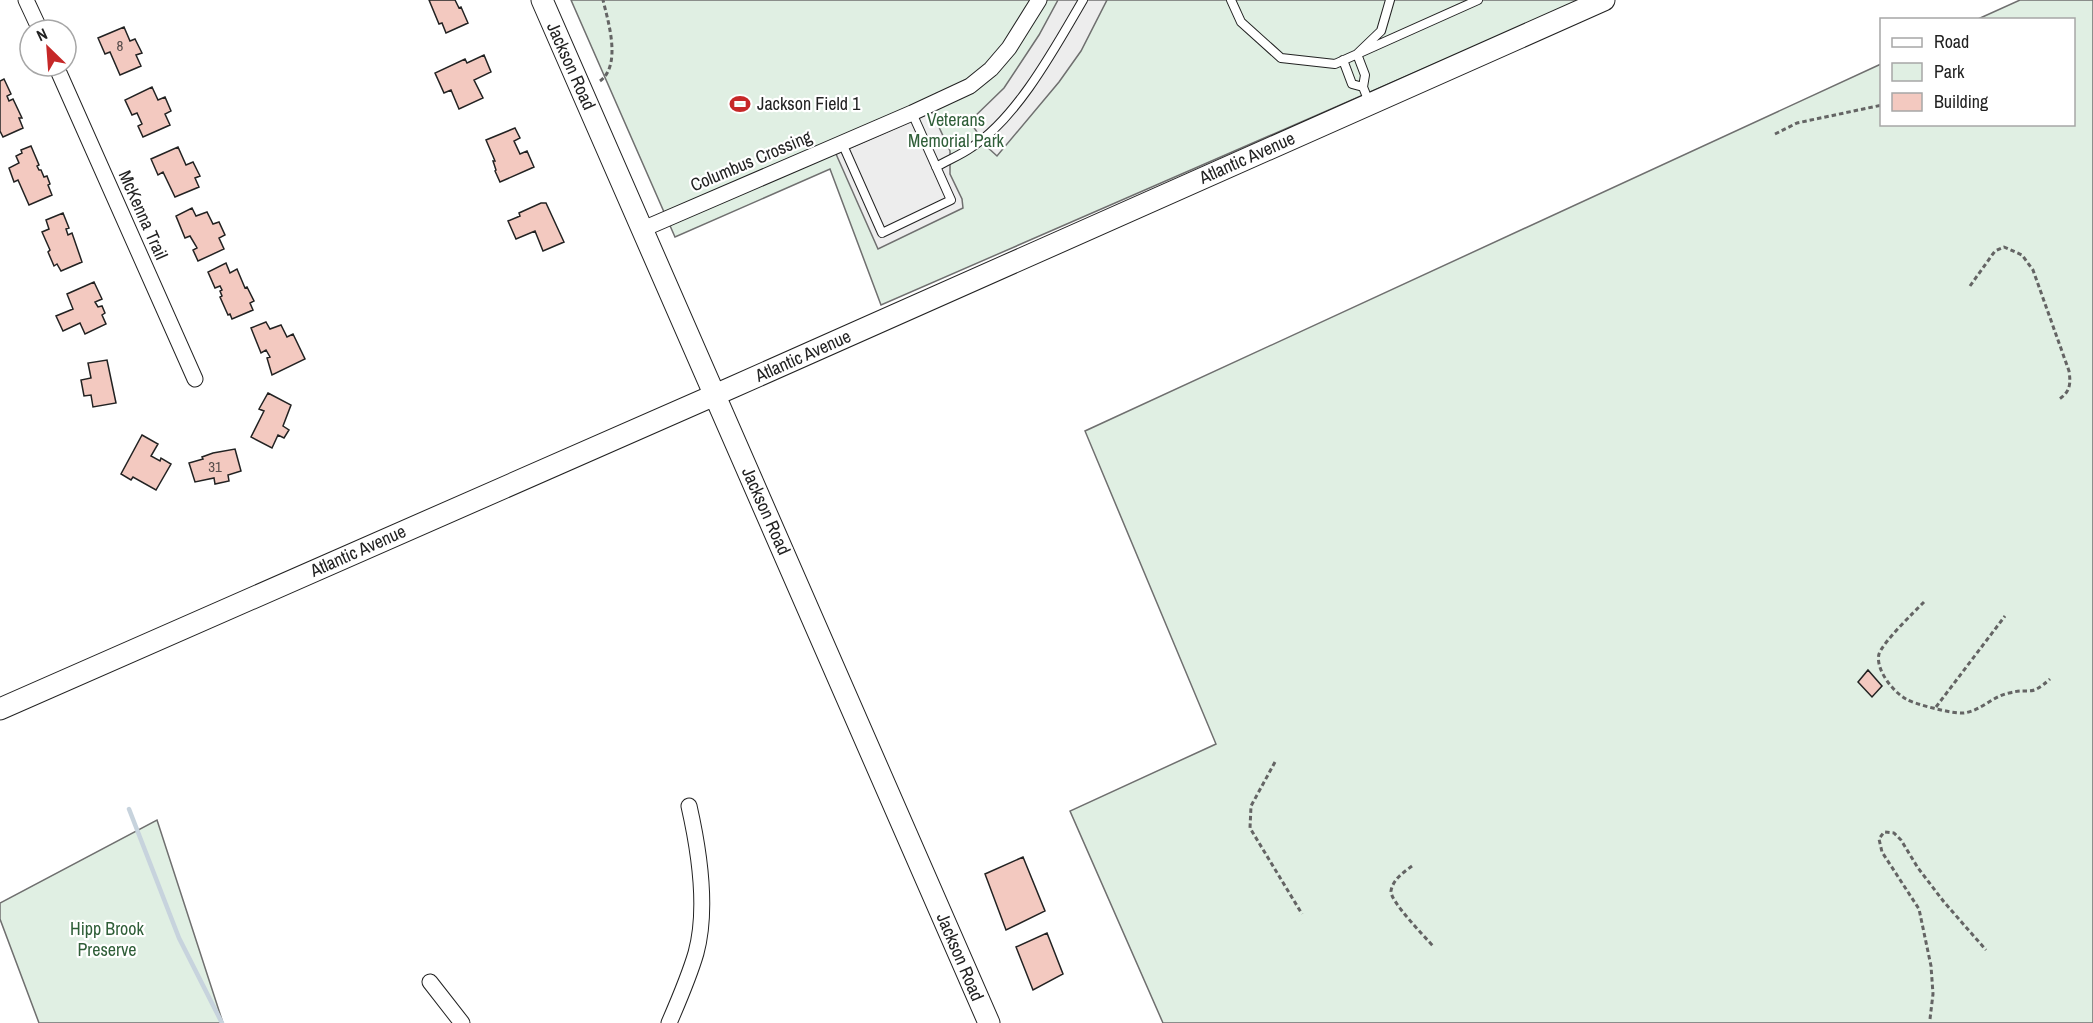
<svg xmlns="http://www.w3.org/2000/svg" width="2093" height="1023" viewBox="0 0 2093 1023" font-family="'Archivo Narrow',sans-serif">
<rect width="100%" height="100%" fill="#fff"/>
<path fill="#e0efe3" stroke="#6f6f6f" stroke-width="1.5" d="M571,0h1010l-700,305 -51,-136 -155,68z
M2020,0h73v1023h-930l-93,-212 146,-67 -131,-313 796,-367 1,60h192v-104l-96,-1z
M157,820l66,203h-184l-39,-104v-16z"/>
<path fill="#ededed" stroke="#6f6f6f" stroke-width="1.5" d="M1058,0h49l-26,51 -22,31 -62,74 -12,-11 -15,-24 34,-33 35,-53z
M932,112l18,39v23l12,25 1,9 -85,41 -42,-95z"/>
<g fill="none" stroke-linecap="round" stroke-linejoin="round">
<path stroke="#c7d3dd" stroke-width="4.5" d="M129,809l50,129 43,85"/>
</g>
<path fill="#f3c9c0" stroke="#222" stroke-width="1.5" d="M429,0h26l4,8 2,-1 7,16 -22,10 -4,-10 -3,1z
M124,27l6,14 5,-2 7,14 -6,2 5,11 -21,9 -10,-23 -5,2 -7,-16z
M484,55l7,17 -17,8 9,18 -24,11 -8,-19 -7,3 -9,-20 30,-14 2,4z
M4,79l7,15 -4,2 2,5 4,-2 9,19h-3l4,10 -20,9 -3,-6v-50z
M152,87l6,13 7,-3 6,14 -6,3 5,11 -27,12 -5,-11 4,-2 -5,-11 -5,2 -7,-15z
M515,128l5,10 -6,3 6,13 7,-3 7,16 -34,15 -5,-11 1,-1 -3,-9h2l-9,-21z
M31,146l8,19 -2,1 2,4h2l3,7 3,-1 3,8 -2,1 4,10 -23,10 -11,-25 -4,2 -5,-14 10,-5 -3,-7 6,-3 -1,-3z
M178,147l8,18 7,-3 7,14 -5,2 4,9 -24,10 -12,-25 -5,3 -7,-16z
M541,203h5l18,39 -21,9 -8,-20 -19,8 -8,-18 12,-5 -1,-3z
M192,208l4,8 11,-4 6,12 6,-2 6,13 -6,3 5,11 -26,12 -5,-11 4,-2 -1,-2 -6,-10 -5,2 -9,-22z
M63,213l6,15 -3,1 2,6 4,-2 10,29 -21,9 -4,-7 -3,2 -6,-14 2,-2 -8,-18 7,-3 -3,-9z
M226,263l4,10 7,-4 8,19 2,-1 7,14 -4,2 3,7 -21,9 -2,-5 -2,1 -8,-18 2,-1 -2,-5 2,-1 -2,-4 -5,2 -7,-16z
M94,282l8,17 -7,3 3,5 4,-1 3,7 -3,2 4,9 -21,10 -5,-11 -17,8 -7,-15 17,-7 -6,-15z
M266,322l4,7 11,-4 6,12 6,-3 12,25 -33,16 -5,-17 3,-1 -4,-7 -5,3 -10,-25z
M107,360l9,43 -23,4 -2,-12 -7,1 -3,-16 10,-2 -3,-15z
M268,393l23,12 -8,21 6,4 -5,8 -6,-3 -6,13 -21,-11 13,-26 -5,-2z
M142,435l16,9 -7,12 9,5 1,-3 10,6 -15,26 -23,-13 -2,3 -10,-6z
M235,449l6,22 -13,4 1,6 -14,3 -1,-6 -19,4 -6,-19 14,-4 -1,-2 11,-4z
M1868,670l14,16 -10,11 -14,-15z
M1023,857l22,54 -39,19 -21,-56z
M1047,933l16,41 -30,16 -17,-43z"/>
<g fill="none" stroke-linecap="round" stroke-linejoin="round">
<g stroke="#222" stroke-width="10">
<path id="lane" d="M1231,0l10,22 40,36 54,6 143,-64
M1343,60l9,24 11,3
M1369,102l-6,-15 2,-12 -8,-21 24,-23 9,-31
M842,143l40,90 69,-33 -39,-87
M936,167c12,-7 25,-12 36,-20 46,-30 84,-101 111,-147"/>
</g>
<g stroke="#222" stroke-width="17">
<path id="street" d="M26,0l14,30
M56,66l139,313
M643,229l269,-116 58,-27 21,-17 18,-21 30,-48
M430,982l32,41
M669,1023c10,-23 20,-46 27,-70 12,-44 3,-103 -7,-147"/>
</g>
<g stroke="#222" stroke-width="23">
<path id="secondary" d="M542,0l447,1023
M0,709l733,-322 871,-387"/>
</g>
<path stroke="#646464" stroke-width="3" stroke-dasharray="4.5 3" stroke-linecap="butt" d="M600,81c22,-16 8,-60 3,-81
M1775,134l22,-11 85,-18
M1970,286l25,-35 9,-4 18,8 11,15 36,101c2,14 1,21 -11,29
M1924,602c-10,10 -41,40 -45,52 -4,15 14,38 27,45 8,5 47,15 57,14 16,-1 30,-17 46,-20 22,-6 20,5 41,-14
M1936,707l69,-91
M1275,762l-24,44 -1,22 52,86
M1412,866c-8,6 -19,13 -21,25 -1,10 33,45 42,55
M1930,1019l3,-25 -2,-28 -12,-57 -37,-57 -3,-13 5,-7 10,1 7,7 17,28 26,34 42,48"/>
<use href="#lane" stroke="#fff" stroke-width="8"/>
<use href="#street" stroke="#fff" stroke-width="15"/>
<use href="#secondary" stroke="#fff" stroke-width="21"/>
</g>
<defs>
<g id="stadium-bare" transform="scale(1.62)"><path d="M0-5a6.5 5 0 1 0 0 10a6.5 5 0 1 0 0-10ZM-3.5-1.8h7v3.6h-7Z" fill="#c62828" stroke="#fff" stroke-width="2.5" paint-order="stroke"/></g>
</defs>
<g fill-rule="evenodd">
<use href="#stadium-bare" x="740" y="104"/>
</g>
<g text-anchor="middle" stroke-width="4.5" stroke-linejoin="round" paint-order="stroke">
<g font-size="15" fill="#564c4a">
<text x="120" y="51">8</text>
<text x="215" y="472">31</text>
</g>
<g font-size="18" fill="#222" stroke="#fff">
<text transform="translate(571 66) rotate(66)" y="6">Jackson Road</text>
<text transform="translate(1247 158) rotate(-24)" y="6">Atlantic Avenue</text>
<text transform="translate(751 161) rotate(-23)" y="6">Columbus Crossing</text>
<text transform="translate(143 215) rotate(66)" y="6">McKenna Trail</text>
<text transform="translate(803 356) rotate(-24)" y="6">Atlantic Avenue</text>
<text transform="translate(766 511) rotate(66)" y="6">Jackson Road</text>
<text transform="translate(358 551) rotate(-24)" y="6">Atlantic Avenue</text>
<text transform="translate(960 957) rotate(67)" y="6">Jackson Road</text>
</g>
<g font-size="18" fill="#222" stroke="#fff" text-anchor="start">
<text x="757" y="110">Jackson Field 1</text>
</g>
<g font-size="18" fill="#2f5e38" stroke="#fff">
<text x="956" y="126">Veterans<tspan x="956" dy="21">Memorial Park</tspan></text>
<text x="107" y="935">Hipp Brook<tspan x="107" dy="21">Preserve</tspan></text>
</g>
</g>
<rect x="1880" y="18" width="195" height="108" fill="#ffffff" stroke="#a7a7a7" stroke-width="1.5"/>
<rect x="1892" y="38" width="30" height="9" fill="#ffffff" stroke="#a7a7a7" stroke-width="1.5"/>
<text x="1934" y="48" font-size="18" fill="#222222">Road</text>
<rect x="1892" y="63" width="30" height="18" fill="#e0efe3" stroke="#a7a7a7" stroke-width="1.5"/>
<text x="1934" y="78" font-size="18" fill="#222222">Park</text>
<rect x="1892" y="93" width="30" height="18" fill="#f3c9c0" stroke="#a7a7a7" stroke-width="1.5"/>
<text x="1934" y="108" font-size="18" fill="#222222">Building</text>
<g transform="translate(48 48) rotate(335)"><circle r="28" fill="#ffffff" stroke="#a7a7a7" stroke-width="1.5"/>
<path d="M0-4.5L10 22L0 15L-10 22Z" fill="#c62828"/>
<text y="-9" font-size="16" font-weight="bold" text-anchor="middle" fill="#222222">N</text>
</g>
</svg>
